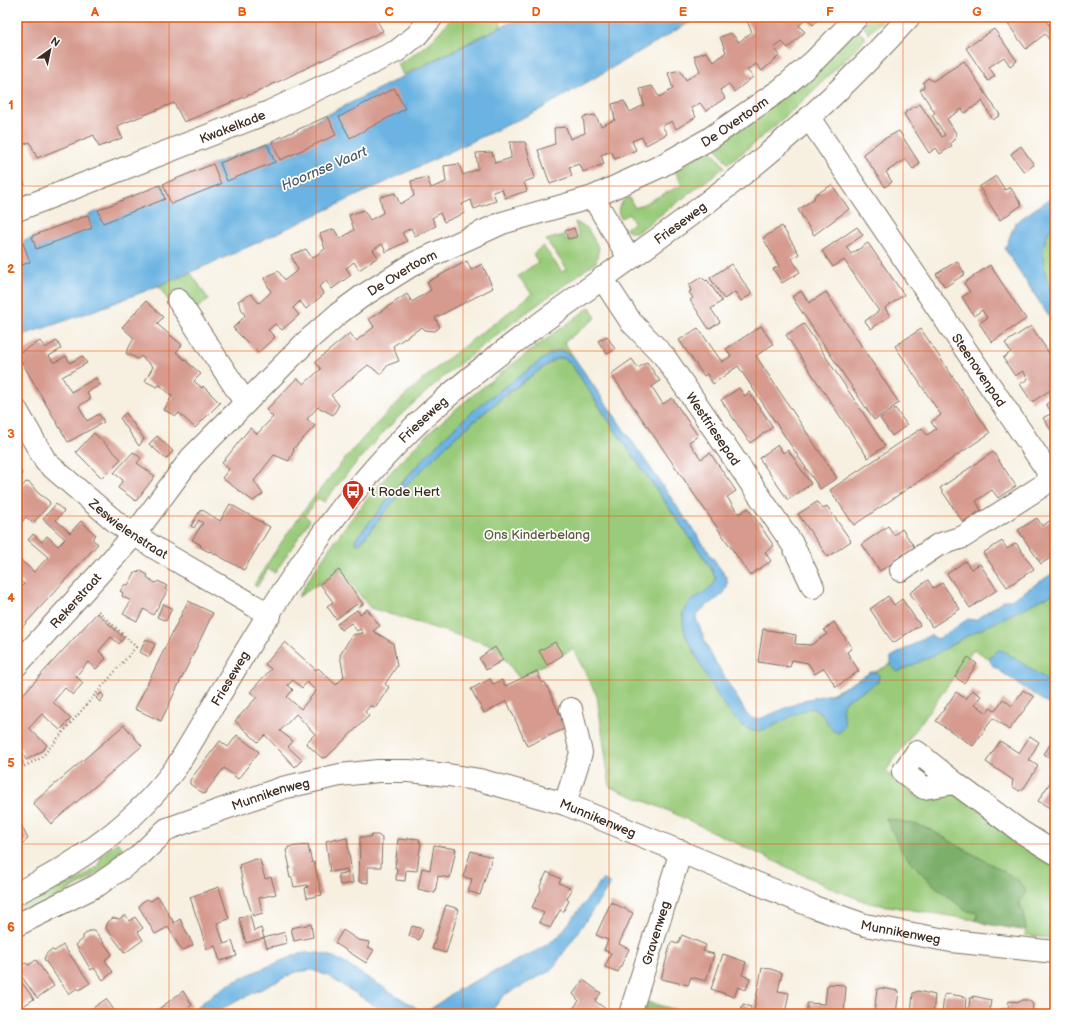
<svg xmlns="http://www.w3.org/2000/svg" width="1072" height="1031" viewBox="0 0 1072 1031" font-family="'Balsamiq Sans',sans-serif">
<rect width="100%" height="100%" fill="#fff"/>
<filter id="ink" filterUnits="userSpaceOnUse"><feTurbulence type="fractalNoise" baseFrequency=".025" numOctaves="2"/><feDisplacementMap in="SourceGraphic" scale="8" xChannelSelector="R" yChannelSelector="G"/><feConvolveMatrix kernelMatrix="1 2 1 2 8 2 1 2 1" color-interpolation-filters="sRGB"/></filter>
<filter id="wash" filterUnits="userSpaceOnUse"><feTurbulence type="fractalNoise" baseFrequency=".012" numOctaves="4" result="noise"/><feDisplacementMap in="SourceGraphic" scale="16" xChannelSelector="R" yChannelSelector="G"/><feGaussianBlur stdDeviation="0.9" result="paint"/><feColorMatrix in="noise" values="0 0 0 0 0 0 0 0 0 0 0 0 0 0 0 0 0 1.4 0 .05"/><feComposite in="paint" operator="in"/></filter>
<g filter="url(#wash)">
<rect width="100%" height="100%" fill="#f7f0e1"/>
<path fill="#9acb7a" stroke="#6a7a4c" d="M452,17h45l5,9 -99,49 -5,-11c26,-15 35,-24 54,-47z
M870,17h15l-16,17 -7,-9z
M858,30l8,8c-43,45 -88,88 -138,126l-13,-18z
M710,149l15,18 -89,66 -9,-3 -1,-2 8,-5 -5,-9 -8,4c-6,-9 -1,-17 8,-21l6,11 47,-23 -7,-14z
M1055,209v104l-28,-73z
M575,222l12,6 12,20 -3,14c-61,45 -124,88 -180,139 -34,30 -64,66 -92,101l-6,-4 -13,18 5,4 -35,53 -7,-4 -11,18 -3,-2c46,-75 100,-144 166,-203 35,-31 75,-58 112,-88l-14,-18 20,-14 -5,-8 10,-8 19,26 5,-3 -21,-29 18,-5 2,6 13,-4z
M191,273l18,27 -13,9 -28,-9 -10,-15z
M590,307l6,11 -32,24 9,14 -9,-5 -14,3 -71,53 -35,32 -44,45 -45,58 5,2c14,-18 28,-38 43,-55 45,-50 98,-91 152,-130l8,-1 7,4 47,71 94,135 5,11 -3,7 -31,27 3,21 31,59 26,33 85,-30 228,-114v115l-63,-42 -3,4 -15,-10 -88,122 34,27 13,-3 24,-1 98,67v78l-30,-4c3,-16 -10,-44 -15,-61l-10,-3 -71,-42 -27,23 27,29 36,29 12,3v5l-2,2 -106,-17 -36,-14 -164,-78 -59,-24 -13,-91 -24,-47 -54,29 -23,-31 -126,-39 -29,-38 -43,27c45,-76 106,-147 175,-202 38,-31 78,-59 117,-88z
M117,842l10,11 -42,29 -68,36v-12l44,-23 10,2 28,-19 2,-10z"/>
<path fill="#7baf6a" stroke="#5b6c44" d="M886,818l32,7 11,4 88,50 9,12 -7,13 4,8 3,17 -4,1 -36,-6 -11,-4 2,-2v-5l-12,-3 -36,-29 -27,-29z
M645,1001l45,13h-49z"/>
<path fill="#6ab3e2" stroke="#526e80" d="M521,17h178l-158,92 -304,143c-71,32 -145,61 -220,85v-93l276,-112z
M1055,195v28l-8,11 -4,17 1,18 6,20 5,7v30l-50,-77 10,-26z
M560,350l13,6 153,221c9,21 -24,24 -30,41l13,33 39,65 6,3 8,-1 42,-18 31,-7 36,-21h5l3,3 -1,7 -34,20 -2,8 3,15 -6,8 -6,-2 -12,-18 -10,-5c-19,5 -35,20 -53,23 -26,5 -63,-78 -73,-97 -8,-32 7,-32 28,-48l3,-7 -5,-11 -94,-135 -47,-71 -7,-4 -8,1 -49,35 -54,46 -49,49 -43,55 -4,-1 -1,-3c38,-47 77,-96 124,-134 23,-18 48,-35 71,-52z
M1055,572v21l-90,44 -29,17 -38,18 -7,-6v-9l39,-22 8,4 30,-20 7,1 29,-20h7z
M1000,650l5,2 50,33v24l-62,-43 -4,-7 6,-7z
M603,879l8,5 -58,84 -5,4 -44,23 -15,19h-101l-60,-38 -16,-6 -16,2 -71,35 -8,7h-24c16,-27 73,-46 102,-59 16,-4 26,-3 41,3l82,51 7,3 3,-1 29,-21 83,-41 18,-12z"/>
<g id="blocks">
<path fill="#d69a8e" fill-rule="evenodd" d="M17,17h358l8,14 -124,60 -75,31 -10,-19 -57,23 5,12 -23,9 -5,-12 -57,23 -7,-16 -13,5z
M745,17h15l4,4 5,-4h52l-8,8 -7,-7 -7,8 6,6 -17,16 -6,-6 -8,6 6,7 -18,16 -6,-7 -9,6 6,7 -19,15 -5,-8 -9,6 5,8 -19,13 -6,-8 -9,5 5,9 -20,12 -4,-8 -10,5 5,8 -21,11 -4,-8 -10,4 4,9 -21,9 -4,-8 -10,4 3,9 -21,8 -3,-8 -11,3 3,9 -22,8 -12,-34 17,-6 -1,-16 12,-1 4,12 15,-6 -2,-16 12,-2 6,11 14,-6 -3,-16 12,-3 6,11 14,-7 -4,-16 12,-3 7,11 14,-8 -5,-16 12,-3 6,10 14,-9 -6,-15 12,-4 8,10 12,-10 -6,-15 11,-4 8,9 13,-10z
M1003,17h40l7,9 5,-4v25l-10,-13 -19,15z
M994,29l23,32 -7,5 -6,-9 -15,10 6,9 -7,5 -22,-33z
M964,61l36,54 -7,5 -11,-19 -17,12 -3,-4 -15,10 9,14 -1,6 -5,4 2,3 -12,8 -4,-6 -7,5 -25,-39 2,-1v-2l14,-7 22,33 3,-2 -13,-20 3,-2 -15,-23 4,-3 -1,-5 5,-4 5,3z
M394,88l11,21 -55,29 -11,-21z
M328,116l8,19 -56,25 -8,-19z
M899,131l21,33 -7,5 -7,-10 -20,13 6,10 -7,5 -22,-33 17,-13z
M510,142h15l10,36 -11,4 3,9 -22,7 -3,-9 -9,3 3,9 -22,8 -3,-9 -9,4 3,9 -21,9 -4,-9 -8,5 4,8 -21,10 -4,-8 -9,5 5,8 -21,11 -4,-8 -9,6 5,7 -19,13 -5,-8 -8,6 5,7 -19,14 -6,-8 -7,6 5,7 -18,15 -6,-8 -7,7 6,7 -17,15 -7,-6 -7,6 7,7 -17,16 -25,-25 12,-12 -7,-15 13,-7 8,9 12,-11 -7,-14 14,-7 7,9 13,-10 -7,-15 15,-6 6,9 13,-9 -5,-15 14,-5 6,10 14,-9 -5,-15 15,-5 6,10 13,-7 -3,-16 15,-4 5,11 14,-8 -3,-15 16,-4 4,11 15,-6 -2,-16 15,-2 4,11 15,-6 -2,-16 16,-1 3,11 16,-5z
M267,144l8,18 -48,19 -7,-18z
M1021,146l13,19 -10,7 -13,-18z
M17,162l8,23 -8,2z
M213,164l8,20 -50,20 -8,-20z
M996,176l9,14 5,-3 12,18 -22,15 -21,-33z
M160,185l5,14 -62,24 -5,-13z
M832,185l17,24 -35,26 -16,-25 17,-12 -1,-1 2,-3z
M88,215l4,13 -56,21 -4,-13z
M782,226l17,28 -7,5 8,13 -18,11 -9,-14 6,-3 -16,-28z
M857,227l6,8 -17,12 5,7 17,-11 36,52 -19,13 5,8 -19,13 -6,-8 14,-10 -35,-51 -11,7 -11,-16z
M574,228l3,9 -9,2 -3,-8z
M23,243l7,19 -13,5v-21z
M467,261l4,9 11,-6 11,24 -58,30 5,9 -5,4 -10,-1 -3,-3 -29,19 6,15 -11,4 -7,9 -13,-9 -37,30 8,10 -6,10 -15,-8 -11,12 8,7 -22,23 1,1 -5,11 -15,-6 -20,26 9,13 -10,7 -31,-23 7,-9 -7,-6 28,-35 7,6 16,-17 -7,-7 31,-32 7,6 17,-15 -6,-7 35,-29 6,8 18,-14 -5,-8 38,-25 5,8 19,-12 -4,-8z
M957,261l8,13 -20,13 -9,-13z
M731,264l21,30 -11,7 -6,-9 -11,7 -14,-21z
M990,265l36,54 -34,23 -13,-19 8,-5 -5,-8 -8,6 -12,-19 8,-5 -6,-9z
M701,277l5,4 1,-1 15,21 -11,8 9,13 -11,7 -19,-29 3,-2 -4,-6 2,-1 -2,-6z
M801,291l8,12 17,-11 73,111 -25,17 -82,-123z
M146,301l17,16 -6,7 25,21 -6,7 25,22 -7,7 8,7 1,-2 17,17 -25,25 -16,-15 -3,3 -12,-6 8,-14 -12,-11 -3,2 -12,-6 8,-14 -12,-11 -3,3 -12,-6 8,-15 -12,-11z
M804,324l81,122 -17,12 -82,-123z
M761,326l12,18 -17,12 81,122 -17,11 -82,-123 -25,18 -6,-10 -3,2 -25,-36 19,-12 24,34 9,-6 -5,-7z
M1031,326l24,36v25l-23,15 -12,-18 8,-5 -5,-8 -8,5 -12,-18 8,-6 -6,-9z
M921,329l69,104 -136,92 -24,-35 92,-62 5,7 9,-6 -5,-7 10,-7 -46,-69z
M607,336l8,13 -8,5 -9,-13z
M40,341l5,7 12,-7 4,8 -12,7 5,7 12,-7 4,7 12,-7 5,7 -25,14 9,15 25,-14 4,7 -13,7 3,7 -11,7 8,15 12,-7 5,8 -36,20 -51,-88z
M632,359l6,9 9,-6 13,19 -8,6 11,17 9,-6 26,38 -9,6 12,17 9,-6 26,38 -9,6 6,9 6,8 9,-6 26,38 -9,6 6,9 -21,14 -139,-201z
M739,388l6,8 4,-4 24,35 -23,16 -29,-43z
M1055,398v38l-12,-18 9,-5 -6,-9z
M895,408l12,17 -15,11 -12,-18z
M126,413l18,26 -5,7 -19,-28z
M94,433l27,26 -19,19 -26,-26z
M157,436l16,15 -7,8 -17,-15z
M778,445l5,8 5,-3 23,34 -23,16 -29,-42z
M133,452l8,6 -4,5 18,13 -19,25 -18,-13 5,-8 -9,-7z
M993,452l23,34 -18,12 -6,-8 -16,11 5,9 -18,12 -23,-34z
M17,467l5,6v3l-5,3z
M26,482l4,1 8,10 11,8 1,3 -17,19 -7,-6 -9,10v-35z
M817,502l6,7 4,-3 24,35 -23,16 -30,-43z
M56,504l8,7 -8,9 14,13 11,-12 15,14 -4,4 6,5 -81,89v-41l7,-8 -7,-6v-21l17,15 14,-15 -20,-17 5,-6 9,8 5,-6 11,10 7,-7 -22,-20z
M230,504l40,23 -26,43 -34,-19 -1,1 -9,-5 1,-2 -9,-5 11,-17 -4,-3 -5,8 -3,-2 10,-17 19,12z
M1037,518l5,8 9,-6 4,6v29l-14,9 -23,-34z
M888,526l6,9 8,-6 13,19 -35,23 -18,-27z
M1002,541l5,8 9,-6 18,26 -27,18 -24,-34z
M965,561l6,8 9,-5 17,26 -27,18 -23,-34z
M139,570l9,5 -1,2 5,4 4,2 2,-2 9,5 -2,3 3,1 -15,25 -9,-6 -7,12 -14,-7 8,-13 -9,-5 1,-3 -3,-2 5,-7 3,1 8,-14 2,2z
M339,570l24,34 -4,3 -2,-3 -21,15 -9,-13 6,-4 -13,-18z
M928,580l5,8 9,-5 18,26 -28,18 -22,-34z
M888,596l6,9 8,-6 18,26 -27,18 -23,-34z
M188,601l25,12 -52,108 -26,-12z
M163,604l9,4 -6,13 -9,-4z
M367,609l13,17 -7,5 20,12 4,23 -12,18 4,3 -13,20 -6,-1 -5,6 4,4 -42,41 -5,1 -16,-15 9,-9 -19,-20 -16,17 13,10 -5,6 14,13 -7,7 -30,-32 -7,7 -23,-21 22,-24 -7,-5 21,-23 -6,-5 20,-22 31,28 2,-2 18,17 8,-8 -4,-22 12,-20 11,-2 -3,-4 -3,2 -6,-8 -10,7 -4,-6 20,-14 3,4zM293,680l9,8 5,-6 9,9 -15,18 -14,-12 6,-7 -5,-5z
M97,613l27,25 -5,6 -8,-7 -12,14 7,7 -5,6 -5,5 -8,-7 -12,14 7,7 -10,12 -8,-7 -12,14 18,17 -11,11 -18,-16 -13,14 18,17 -5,6 -16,9 -9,-19v-40z
M834,622l18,26 -5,4 12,19 -23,16 -12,-19 -9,6 -7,-11 -16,-3 -2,7 -32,-5 5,-33 33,6 -1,9 16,1 16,-11 -3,-4z
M146,639l9,5 -6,13 -9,-5z
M555,642l8,13 -16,10 -8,-14z
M495,647l8,13 -17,10 -7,-12z
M968,657l9,7 -13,19 -9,-6z
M537,671l5,12 3,-1 21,46 -39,18 -20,-45 -23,12 -13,-24 19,-10 3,5 9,-4 3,6z
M972,690l9,6 -6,8 12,9 3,-5 5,3 8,-12 9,7 11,-16 11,7 -25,33 -16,-12 -20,28 -37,-25 20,-29 10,7z
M101,693l3,3 -4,6 -4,-4z
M124,725l18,21 -91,78 -18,-21z
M237,735l22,17 -21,27 -14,-11 -20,26 -14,-10v-4l30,-39 8,6z
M1030,736l9,6 -10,18 9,6 -14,22 -5,3 -7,-5 1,-6 -27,-18 14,-21 19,12z
M1055,737v24l-11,-7z
M17,750l6,13 -6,3z
M1055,775v36l-17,-10z
M17,817l11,22 -9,7 -2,-1z
M372,835h6l4,3 -1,29h-13v16l-9,-1 1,-45h10z
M337,838v2l10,-2 6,45 -13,2 -2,-11 10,-1 -1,-4 -17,3 -4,-31z
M408,838l12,1 -1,3h2l-4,29 -11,-1 -1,11 -9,-1 1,-12h-2l3,-29 10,1z
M308,845l4,18 2,-1 8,33 -15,3 -2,-10 3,-1 -1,-2 -13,2 -2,-9h-2l-2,-10h2l-4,-18 2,-1v-2z
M434,845l22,4 -6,29 -12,-2 -3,17 -17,-4 4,-21 8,2z
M471,851l21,6 -12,38 -12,-4 4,-12 -9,-2z
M255,859l5,1 5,19 6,-2 5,17 -17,4 4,15 -10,3 -8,-23 -6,-28z
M547,872l14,7 -2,4 13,6 -5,10 2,2 -6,11 -3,-2 -10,18 -11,-6 5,-9 -12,-6 9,-17 -1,-4z
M219,887l10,32 -12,4 7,21 8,-3 5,15 -17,5 -5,-15 -8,3 -17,-52z
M158,896l16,27 6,-4 13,26 -11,6 -14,-24 -13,7 -16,-27 2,-4 6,-4 4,2z
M611,902l22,11 -14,31 10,5 -11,23 -13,-5 6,-14 -7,-3 4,-10 -12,-5z
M446,905l13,4 -13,44 -14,-4z
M125,915l5,6 5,-4 8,11 -5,4 5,8 -18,13 -19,-25 2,-6 5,-4 6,1z
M250,915l4,16 7,-3 3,10 -18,5 -7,-25z
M311,924l2,13 -19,4 -3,-13z
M412,926l11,3 -4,11 -10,-4z
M343,930l15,10 11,2 -1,5 6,3 -8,13 -31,-20z
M89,931h6l17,23 -7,6 8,12 -10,8 -9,-12 -3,2 -15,-25 7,-6v-3z
M285,932l2,11 -20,5 -3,-10z
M682,935l24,10 -3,6 11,3 -8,27 -15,-4 -3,8 -27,-6 10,-37 7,2z
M63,945l27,38 -11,7 -2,-2 -8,6 -25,-35 2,-5 5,-4 4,1z
M723,954l23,8 -4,13 8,3 -4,12 -8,-3 -4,10 -23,-8z
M36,960l18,26 -17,12 -18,-25 1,-6 5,-4 4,2z
M762,968l9,1 11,4 -4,18 11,2 -4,21h-32z
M17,976l17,23 -17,11z
M583,980l18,13 -6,8 16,12 -1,1h-41l10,-13 -6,-7z
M829,984l15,1v2h2l-2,27h-37v-11l18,1 2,-18h1z
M881,988l18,3 -3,23h-22l3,-25z
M183,991l9,14 -13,9h-27z
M918,991l17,4 -2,19h-22l2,-21z
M949,994l17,3 -1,17h-23l2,-19z
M973,996l18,4 -2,14h-21l2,-16h3z
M106,999l11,15h-33z
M1022,1000h6l5,4 -1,10h-31v-5h7l1,-8 11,1z
M743,1004l8,3 -1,7h-11z"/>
</g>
</g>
<g filter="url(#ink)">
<use href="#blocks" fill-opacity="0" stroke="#7d6f62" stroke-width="1"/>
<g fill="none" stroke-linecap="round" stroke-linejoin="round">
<g stroke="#7d6f62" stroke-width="24">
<g id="minor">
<path id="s1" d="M809,118l238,352 1,9 -6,7 -79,51 -25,8 -37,25"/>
<path d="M593,197l36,61"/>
<path id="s2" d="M17,210l252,-98 128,-61 20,-16 15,-18"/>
<path id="s3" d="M602,278l29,44 33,34 129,189 20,42"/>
<path d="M178,300l67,102"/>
<path id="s4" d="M17,411l29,51 71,61 38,25 115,67"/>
<path id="s5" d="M17,665l117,-130 57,-77 116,-117 31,-27 23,-17 54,-34 87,-40 91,-26 68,-31 48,-27 71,-49 35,-30 42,-43"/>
<path d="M917,752l38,31 -31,5 -21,-16z"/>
<path d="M955,783l65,48 35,22"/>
<path d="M565,804l16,-51 -10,-44"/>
<path id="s6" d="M17,893c62,-29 120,-72 160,-127 75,-123 144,-256 253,-354 84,-76 181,-137 271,-205 75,-56 145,-120 208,-190"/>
<path id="s7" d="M17,925l81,-40 40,-28 29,-28 115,-41 58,-13 38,-4h31l39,4 32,5 85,24 249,103 51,18 86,16 104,11"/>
<path id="s8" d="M630,1014l51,-163"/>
</g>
</g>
<path stroke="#7d6f62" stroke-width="2.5" stroke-dasharray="1 3" stroke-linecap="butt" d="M17,770l24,-12 95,-111 -39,-37"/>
<use href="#minor" stroke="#fff" stroke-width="22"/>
</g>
</g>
<path fill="none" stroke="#e8590c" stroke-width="1" stroke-opacity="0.55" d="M169,17v997M316,17v997M463,17v997M609,17v997M756,17v997M903,17v997M17,186h1038M17,351h1038M17,516h1038M17,680h1038M17,844h1038"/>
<defs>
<g id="bus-pin" transform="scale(1.15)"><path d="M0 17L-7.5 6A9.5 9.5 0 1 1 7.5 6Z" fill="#c8321e" stroke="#fff"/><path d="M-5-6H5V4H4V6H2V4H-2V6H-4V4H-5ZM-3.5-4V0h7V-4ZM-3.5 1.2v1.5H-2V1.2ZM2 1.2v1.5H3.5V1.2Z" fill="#fff"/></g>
</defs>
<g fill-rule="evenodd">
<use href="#bus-pin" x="353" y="491"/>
</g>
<g text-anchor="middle" stroke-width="3.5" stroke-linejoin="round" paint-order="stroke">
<g font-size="13" fill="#3b2a1e" stroke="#fff">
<text dy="5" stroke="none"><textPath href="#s5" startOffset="920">De Overtoom</textPath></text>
<text dy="5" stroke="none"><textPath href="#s2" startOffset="231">Kwakelkade</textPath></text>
<text dy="5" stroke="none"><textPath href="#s6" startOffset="957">Frieseweg</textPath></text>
<text dy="5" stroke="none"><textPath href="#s5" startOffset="553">De Overtoom</textPath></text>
<text dy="5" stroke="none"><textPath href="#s1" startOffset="304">Steenovenpad</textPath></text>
<text dy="5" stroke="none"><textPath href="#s6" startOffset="633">Frieseweg</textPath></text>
<text dy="5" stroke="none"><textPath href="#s3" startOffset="188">Westfriesepad</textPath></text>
<text dy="5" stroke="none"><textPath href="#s4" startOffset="165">Zeswielenstraat</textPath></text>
<text dy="5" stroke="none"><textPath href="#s5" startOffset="87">Rekerstraat</textPath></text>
<text dy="5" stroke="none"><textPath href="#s6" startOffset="309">Frieseweg</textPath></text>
<text dy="5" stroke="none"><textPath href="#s7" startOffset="289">Munnikenweg</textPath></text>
<text dy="5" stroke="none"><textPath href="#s7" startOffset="626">Munnikenweg</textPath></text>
<text dy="5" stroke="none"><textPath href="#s7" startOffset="950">Munnikenweg</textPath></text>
<text dy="5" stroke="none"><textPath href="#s8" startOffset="85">Gravenweg</textPath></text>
</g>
<g font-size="13" fill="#3b2a1e" stroke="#fff" text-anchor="start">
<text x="368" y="496">'t Rode Hert</text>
</g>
<g font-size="13" fill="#585a3a" stroke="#fff">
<text x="537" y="539">Ons Kinderbelang</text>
</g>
<g font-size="14" font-style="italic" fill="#4b5a63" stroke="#fff">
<text transform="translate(324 168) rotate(-23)" y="5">Hoornse Vaart</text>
</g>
</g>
<rect width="1072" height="1031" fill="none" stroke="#fff" stroke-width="44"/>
<g transform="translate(50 50) rotate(33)" stroke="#ffffff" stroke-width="3" paint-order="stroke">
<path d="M0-3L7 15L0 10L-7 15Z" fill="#3b2a1e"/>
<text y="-6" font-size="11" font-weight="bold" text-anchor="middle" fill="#3b2a1e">N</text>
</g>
<rect x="22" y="22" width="1028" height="987" fill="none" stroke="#e8590c" stroke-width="1.5"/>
<g font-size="13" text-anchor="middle" font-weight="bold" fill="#e8590c">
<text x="95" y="16">A</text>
<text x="242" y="16">B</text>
<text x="389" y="16">C</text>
<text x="536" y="16">D</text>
<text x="683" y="16">E</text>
<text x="830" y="16">F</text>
<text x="977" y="16">G</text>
<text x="11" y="109">1</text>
<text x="11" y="273">2</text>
<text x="11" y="438">3</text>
<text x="11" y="602">4</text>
<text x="11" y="767">5</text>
<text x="11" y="931">6</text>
</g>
</svg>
